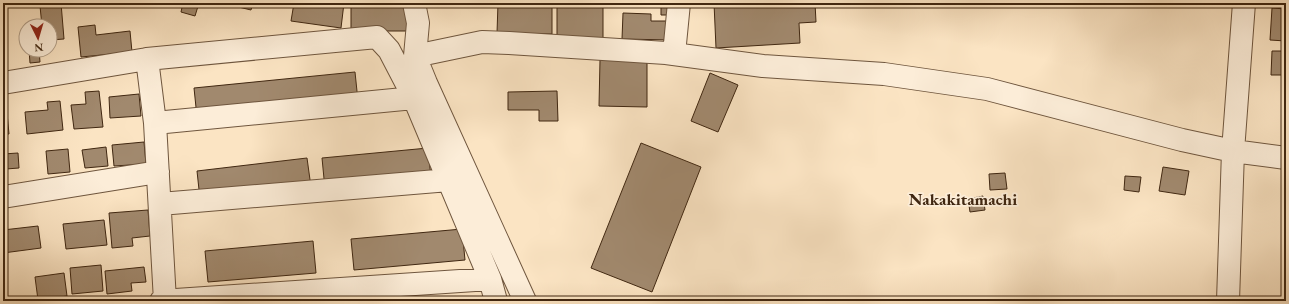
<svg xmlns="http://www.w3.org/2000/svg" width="1289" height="304" viewBox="0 0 1289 304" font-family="'EB Garamond',serif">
<rect width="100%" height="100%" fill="#fbe4c3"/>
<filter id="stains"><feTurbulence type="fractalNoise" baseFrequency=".005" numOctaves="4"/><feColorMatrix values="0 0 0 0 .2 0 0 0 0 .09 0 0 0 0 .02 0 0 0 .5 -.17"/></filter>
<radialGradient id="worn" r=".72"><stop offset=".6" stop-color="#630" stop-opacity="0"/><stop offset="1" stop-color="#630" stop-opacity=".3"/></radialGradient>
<path fill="#a1896e" stroke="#402711" d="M24,3h37l3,36 -14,1v-14h-8l-2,-20 -15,1z
M183,3h16l-4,13 -14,-4z
M222,3h31l-2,7z
M294,3h50l-3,25 -50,-7z
M498,3h54v31l-55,-1z
M636,3h38l-1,12h-12v-10l-25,-1z
M714,3h101l1,19 -17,1 1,20 -84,5z
M351,5h59v26h-59z
M557,6h46v34h-46z
M1272,8l14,1v32l-16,-1z
M623,13l28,1v7h21l-1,19 -49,-1z
M95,25l1,10 34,-4 2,21 -51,5 -3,-30z
M29,50h10l1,12 -10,1z
M1272,51h14v24h-15z
M600,60l47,1v46l-48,-1z
M355,72l3,29 -161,16 -3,-29z
M710,73l28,12 -20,47 -27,-11z
M99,91l4,36 -29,2 -3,-24 15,-1 -1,-12z
M557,91l1,30h-19v-11h-31v-18z
M139,94l2,22 -31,2 -1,-21z
M60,101l3,29 -36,4 -2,-22 23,-2 -1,-8z
M3,113h4l2,21h-6z
M144,142l2,22 -32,2 -2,-21z
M641,143l60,24 -49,125 -61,-24z
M106,147l2,19 -23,2 -3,-18z
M428,148l3,30 -106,11 -3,-31z
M68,149l2,23 -22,2 -2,-23z
M18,153l1,15 -13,1 1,14h-4v-29z
M307,158l4,29 -111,12 -3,-28z
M1163,167l26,4 -4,24 -26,-4z
M1005,173l2,16 -17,1 -1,-16z
M1125,176l16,1 -2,15 -15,-2z
M983,196l2,14 -15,2 -2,-13z
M148,210l2,26 -18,2 1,8 -21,2 -3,-35z
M104,220l3,25 -41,4 -3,-25z
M38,226l3,22 -38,5v-23z
M462,229l3,31 -111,10 -3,-31z
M313,241l3,32 -108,9 -3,-31z
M101,265l2,26 -31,3 -2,-26z
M144,267l2,15 -15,1 1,8 -25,3 -2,-23z
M64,273l3,23 -29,4 -3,-23z"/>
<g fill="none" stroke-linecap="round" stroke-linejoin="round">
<g stroke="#6f563e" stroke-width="24">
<path id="minor" d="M414,3l4,20 -3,33 11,27 99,218
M674,54l5,-51
M415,56l67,-14 27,1 157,10 97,13 121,8 103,15 195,51 51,11 53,7
M3,83l144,-24
M155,123l259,-25
M3,197l155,-25
M160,204l289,-24
M161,301l329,-22
M165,301l-10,-178 -8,-64 230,-22 12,13 25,48 76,181 6,22
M1228,301l5,-150 11,-148"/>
</g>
<use href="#minor" stroke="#fcedd8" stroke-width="22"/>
</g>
<g text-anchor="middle" stroke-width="3.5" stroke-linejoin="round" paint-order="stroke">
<g font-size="17" font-weight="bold" fill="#402711" stroke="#fcedd8">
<text x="963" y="205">Nakakitamachi</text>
</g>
</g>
<rect width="1289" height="304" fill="none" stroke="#fbe4c3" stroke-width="16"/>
<rect x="4" y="4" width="1281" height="296" fill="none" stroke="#402711" stroke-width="2"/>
<rect x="8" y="8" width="1273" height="288" fill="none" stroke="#402711"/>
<g transform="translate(38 38) rotate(175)"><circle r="19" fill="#fcedd8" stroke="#b19e88"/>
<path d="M0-3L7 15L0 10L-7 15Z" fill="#8f2418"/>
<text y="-6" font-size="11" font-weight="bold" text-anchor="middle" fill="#402711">N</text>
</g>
<rect width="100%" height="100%" filter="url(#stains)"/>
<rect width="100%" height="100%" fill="url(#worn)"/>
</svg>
